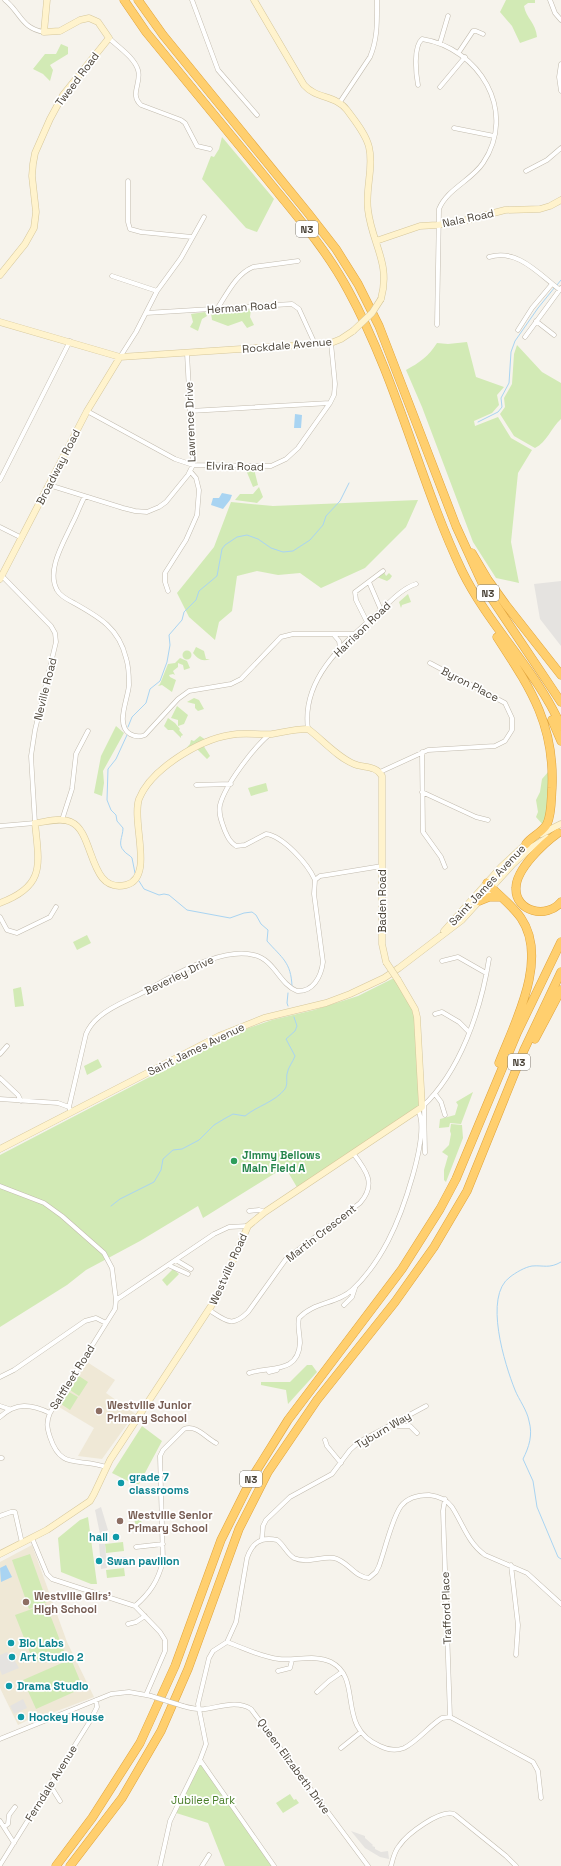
<svg xmlns="http://www.w3.org/2000/svg" width="561" height="1866" viewBox="0 0 561 1866" font-family="'Space Grotesk',sans-serif">
<rect width="100%" height="100%" fill="#f6f3ec"/>
<path fill="#efe8d6" d="M87,1362l28,18 -9,13 31,22 -4,1 -31,43 -24,-3 16,-28 -35,-21z
M32,1545l35,97 27,55 -58,22 -2,-2 -16,8 -18,-37v-126z"/>
<path fill="#d2eab5" d="M506,0h29v3h-7l-4,3c2,12 12,17 13,31l-17,6 -8,-17 -12,-14z
M61,44l7,3v7l-18,11 3,5 -3,11 -7,-7 -10,-5 12,-15h11z
M222,137l52,62 -17,33 -11,-4 -44,-49 9,-23 3,1 5,-8z
M238,309h13l-1,8 4,8 -7,3 -5,-7 -14,5 -16,-6 -1,-7 20,-1z
M205,312l2,4 -5,3 -4,12 -8,-4 3,-5 -2,-8z
M467,342l9,35 28,10 -7,8 2,10 -7,8 -18,8 1,5 23,-9 13,21 21,12 -14,23 -7,69 8,41 -23,-5 -23,-36 -51,-135 -16,-37c13,-7 23,-14 31,-27l11,1z
M517,345l25,27 19,11v36c-10,9 -14,23 -26,29l-21,-12 -14,-22 5,-7 -1,-9 8,-14 2,-30z
M249,469h5l4,16 -5,2 -7,-17z
M259,487l4,10 -6,6 -22,-3 5,-6h13z
M418,500l-12,27 -41,41 -44,20 -21,-15 -22,2 -21,-4 -20,5 -5,35 -13,11 -4,18 -26,-23 -12,-24 37,-46 17,-45 42,4z
M384,572l2,4 3,-3 3,3 -2,3 -3,2 -10,-4z
M408,594l3,8 -9,3 -1,3 -2,-6z
M196,647l8,4 2,8h4c-8,3 -12,0 -17,-6z
M182.5 655a4.5 4.5 0 1 1 9 0a4.5 4.5 0 1 1-9 0Z
M180,658l7,3 3,7 -6,2 -1,-5 -5,-2v4l-5,4 2,4 -2,-1 -4,1 1,2 6,3 -4,12 -10,-7 -4,1 2,-2 8,-20 7,-1z
M194,698l5,2 5,9 -6,2 -3,-3v-4l-8,-2z
M177,706l11,9 -4,9 -6,2v-6l-7,-2z
M168,718l7,5 5,6 -1,1 4,5 -2,1v2l-8,-8h-5l-4,-4z
M116,726l8,7 -21,38 1,12 -2,13 -8,-3 7,-37z
M200,736l6,4 -25,14 9,-10 1,-4 3,1z
M203,745l7,11 -3,3 -10,-10z
M549,771l-2,44 -4,10 -7,-8 2,-5 -2,-12 4,-8 2,-13z
M266,783l2,8 -17,5 -3,-8z
M87,935l4,8 -14,7 -4,-8z
M396,977l19,32 7,97 -124,83 -13,-22 -82,51 -5,-12 -58,35 -54,29 -19,15 -67,42v-172l234,-122 38,-13 42,-10 44,-14z
M21,987l3,19 -9,1 -2,-18z
M98,1059l4,8 -15,8 -3,-9z
M473,1092l-12,32 -11,-1 -1,4 -10,1 1,-9 15,-4 3,-10 -2,-3z
M451,1124l11,1 1,13 -17,44 -2,-2v-10l4,-14 -6,-4 7,-7 2,-11 -1,-3z
M173,1269l6,5 -12,12 -5,-6z
M307,1365h5l5,7 -29,32 -2,-14 -25,-5v-3h29z
M79,1376l9,6 -9,14 -9,-6z
M69,1392l9,5 -8,13 -9,-6z
M142,1426l20,15 -24,45 -26,-13z
M138,1510l4,14 -6,2 -4,-14z
M88,1517l9,67h-6l-30,-12 -3,-34 22,-18z
M123,1542l1,9 -18,2 -1,-9z
M30,1554l17,48 -18,7 -17,-49z
M124,1568l1,8 -18,2 -1,-8z
M46,1604l18,47 -30,12 -19,-48z
M71,1659l12,29 -47,21 -13,-29z
M200,1760l74,106h-49l-17,-43 -35,-11z
M290,1794l4,6 2,-1 3,4 -16,10 -7,-10z"/>
<path fill="#e5e3e0" d="M561,581v65l-21,-27 -6,-35z
M101,1507l7,23 -8,4 -5,-24z
M99,1544h6l2,24 -6,1z
M7,1652l5,10 3,-1 4,7 -17,7 -2,-5v-15z
M23,1699l4,9 -13,6 -4,-8z
M351,1831l14,5v2l8,7 -1,1 3,1v2l6,3 7,-1 1,8 -9,-2 -15,-9z"/>
<path fill="#a9d4f2" d="M295,414l7,1 -1,13h-7z
M222,493l10,2 -2,5 -7,9 -12,-4 2,-7h6z
M126,1557l1,5 -14,1v-5z
M6,1565l6,12 -11,5 -1,-14z"/>
<g fill="none" stroke-linecap="round" stroke-linejoin="round">
<path stroke="#a9d4f2" stroke-width="1" d="M557,285l4,-5
M478,422l20,-10 4,-5 -1,-9 8,-15 2,-31 4,-11 23,-33 17,-21
M128,727l4,-10 14,-14 4,-14 10,-8 7,-19 3,-17 -1,-10 13,-15 2,-8 12,-12 3,-9 18,-15 5,-27 3,-4 12,-8 10,-2 11,4 13,9 12,4 10,-1 17,-11 13,-15 3,-9 14,-15 9,-18
M127,735l-11,24 -8,10 -1,31 4,10 5,5 1,6 6,7c0,9 -6,16 1,23 2,3 6,4 8,7l3,15
M139,881l5,8 15,6 5,-1 5,1 18,15 43,8 14,-5 8,-1 4,3 5,9 7,6 -1,11c15,17 24,21 25,45
M288,1006l-1,-3 1,-10
M111,1206l9,-7 34,-17 7,-12 2,-11 10,-9 9,-1 17,-9 15,-15 10,-6 9,-5 12,2c12,-10 30,-14 40,-27 3,-5 1,-10 2,-15 1,-7 6,-12 8,-18l-9,-17 9,-8 2,-5 -3,-9
M561,1262c-12,7 -17,3 -29,4 -7,1 -17,7 -22,11 -27,19 -5,88 5,113 4,10 12,20 14,31 4,14 0,26 -6,38l10,22 4,26 21,50 3,2"/>
<g stroke="#c2bbae" stroke-width="5">
<path id="street" d="M5,0c16,13 16,28 39,32
M192,0l26,70 39,45
M550,0l5,13 6,7
M109,38c9,9 25,19 29,32 4,13 -9,24 3,35l40,15 4,3 12,23 13,3
M440,43l8,-27
M459,52l14,-21h3l7,3
M561,64l-2,13 2,14
M418,85c-2,-11 -5,-38 4,-46 57,9 96,72 61,124 -11,17 -36,26 -44,46l-2,116
M440,87l25,-30
M340,102l30,-45c8,-19 7,-37 7,-57
M454,128l40,8
M526,171l21,-11 14,-12
M128,181v41l2,7 11,3 51,5
M489,257c28,-9 50,17 71,33
M112,276l45,15
M217,309c10,-15 19,-35 36,-42l45,-6
M146,313l146,-9 7,5 16,35
M536,321l18,14
M518,330l14,-22 20,-24
M525,337l36,-49
M120,357l16,-25 21,-41 24,-33 23,-41
M87,411l88,48 18,6 78,1 15,-7 12,-11 32,-45 4,-8 1,-11 -4,-41
M190,411l140,-8
M0,480l70,-139
M49,485l74,23 12,3 12,1 12,-5 7,-5 22,-27 5,-10 -6,-112
M85,496c-5,9 -8,19 -13,28 -8,18 -26,46 -15,66 3,6 11,10 17,13 25,14 45,25 52,55 3,9 3,19 3,27 -1,14 -14,40 1,49 5,3 10,3 15,1l33,-36 11,-8 42,-7 10,-5 40,-42 12,-3h61
M0,527l22,11
M369,582l12,28
M168,591l-3,-9v-9l21,-33 11,-25 2,-25 -3,-12 -6,-7
M367,622l-11,-22 -1,-8 28,-21
M334,635l5,6 1,6
M308,729c-7,-51 37,-87 71,-117 11,-10 22,-23 37,-28
M270,734c-16,13 -45,51 -50,71 -2,9 2,18 5,26 3,7 5,11 11,15l9,-1 21,-11c17,2 42,30 49,46
M422,752l1,80 18,25 4,10
M380,772l48,-22 67,-4 10,-5 7,-11v-12l-7,-15 -75,-40
M196,785l35,-1
M422,792l54,25 12,3
M62,820l10,-31 4,-35 12,-23
M0,826l35,-3 -4,-67 4,-26 21,-88 -1,-9 -4,-7 -49,-50
M315,880l5,-4 7,-1 55,-9
M0,917l7,13 10,3 33,-16 6,-10
M442,961l16,-4 28,16
M435,1014l7,-2 17,10 10,10
M0,1054l7,-8
M0,1078l18,17 3,6
M435,1094l6,8 4,13
M0,1099l58,4 11,4
M424,1105l1,48
M422,1107c38,-35 59,-97 67,-148
M71,1112l-2,-5 17,-73c3,-7 7,-12 13,-17 12,-11 30,-17 45,-25 20,-11 42,-25 65,-32 14,-5 30,-9 45,-5 21,5 25,29 43,36 16,1 24,-14 26,-29l-9,-68 1,-14
M0,1186l44,17 18,13 42,37 8,15 4,32 -1,9 -65,104c-4,9 -3,15 0,24 11,34 29,20 56,30
M249,1211l10,-1 6,2
M176,1260l15,9
M168,1265l20,9
M116,1300l98,-66 15,-7 19,-1
M344,1305l8,-8 3,-9
M209,1310c17,11 23,18 39,2l38,-53 74,-56c17,-19 6,-33 -7,-50
M269,1372l8,-2
M249,1373c22,-7 49,1 51,-30 0,-8 -3,-17 -1,-25 14,-16 38,-14 53,-28 14,-13 27,-32 36,-49 13,-25 43,-106 30,-131
M0,1377l14,-7 71,-49 11,-3 10,5
M0,1406l9,3
M0,1417c16,-15 31,-13 50,-4
M394,1423l4,3h12l7,7
M325,1440l2,6 14,17
M0,1458h2
M445,1499l-2,12 7,206
M0,1516l11,-4h4l7,31
M32,1538l15,36 5,5 83,27 25,26 5,8v11l-19,44 5,1
M262,1539l1,-13 3,-6 24,-23 42,-23 18,-24 9,-8 67,-36
M136,1547l27,-3
M511,1565l7,60 -2,30
M135,1606c15,-13 23,-25 28,-45l-3,-105 3,-6 21,-21c12,-5 22,9 32,14
M128,1624l8,-2 9,-6
M227,1642c17,6 34,15 52,17 16,2 36,-5 52,3 33,17 4,65 49,84 8,4 16,5 24,2 14,-7 25,-22 38,-30l8,-1 4,2 79,43 5,9 3,27
M278,1671l12,-3 2,-8
M317,1692l12,-11 13,-9
M183,1706c7,2 15,4 22,3 15,-2 32,-9 46,0l117,157
M0,1739l111,-45 18,-2 17,3
M341,1748l20,-16
M200,1760l74,106
M50,1785l10,16
M0,1821l14,22
M4,1827l4,-3 1,-9 6,-8
M0,1865l90,-144 7,-14 -1,-7
M160,1866l10,-45 30,-61 6,-16 -8,-40 11,-46 4,-7 14,-9 9,-20 11,-64c5,-15 14,-22 30,-18 7,5 10,14 17,18 13,6 27,-2 40,0 14,3 20,19 35,20l7,-6 3,-6c6,-16 13,-48 22,-60 7,-9 18,-11 28,-11 10,1 17,4 23,12 11,17 16,36 33,48l42,18 34,31
M202,1866l7,-11
M391,1866c2,-7 3,-14 8,-20 8,-12 41,-37 55,-32l52,42 10,10"/>
</g>
<g stroke="#d6c79b" stroke-width="7">
<path id="secondary" d="M254,0l50,85c12,14 32,10 43,25 8,11 19,24 22,37 5,21 -4,42 -1,63 4,34 23,53 13,89
M376,241l44,-15 17,-1 22,-3 46,-12 35,-1 10,-3 11,-6
M0,275l25,-31 9,-16 2,-16 -4,-36 1,-12 2,-11 15,-34 13,-24 46,-57 -11,-16 -9,-4 -9,2 -20,11 -16,1 3,-32
M0,322l120,35 211,-14 10,-4 12,-8
M0,579l87,-168 33,-54
M541,834l20,-10
M0,903c46,-17 39,-39 35,-80 11,-1 26,-6 36,-1 24,10 17,72 55,63 29,-7 5,-63 13,-86 12,-30 60,-59 91,-64 14,-3 28,0 42,-1 12,-2 24,-5 36,-5 15,11 29,28 46,35 9,4 22,1 28,12v168l4,18
M444,931l57,-64 27,-25
M0,1149l219,-113 45,-18 62,-15 24,-9 34,-16 15,-10 63,-48 51,-56 19,-17 15,-9
M0,1554l47,-24 43,-29 4,-7 16,-34 107,-163 31,-71 17,-14 157,-105 -5,-90 -2,-8 -17,-29"/>
</g>
<g stroke="#e0a43c" stroke-width="9">
<path id="highway" d="M124,0l22,32c40,49 80,98 120,146 29,36 60,71 82,112 49,89 71,190 114,281 27,55 74,99 99,155
M138,0l25,35 145,178 28,36 22,35 21,42 77,200 28,61 77,115
M472,553l16,27 18,25 55,70
M497,637c33,51 58,87 55,151 -1,11 0,25 -5,36 -5,9 -15,12 -21,20
M552,720l9,21
M558,833c-14,10 -42,36 -42,55 -1,24 31,31 45,14
M487,883c11,12 25,22 34,35 28,41 -6,104 -22,145
M479,901l10,-4h11
M535,1039l26,-49
M56,1866l36,-48 48,-75 35,-77 46,-126 32,-64 35,-56 114,-151 38,-60 16,-30 61,-146 44,-91
M70,1866l52,-68 39,-67 27,-62 51,-140 29,-57 49,-72 78,-98 39,-55 33,-56 57,-141 37,-78"/>
</g>
<use href="#street" stroke="#fff" stroke-width="4"/>
<use href="#secondary" stroke="#fff3cd" stroke-width="6"/>
<use href="#highway" stroke="#ffcf6e" stroke-width="8"/>
<g stroke="#c2bbae" stroke-width="5" stroke-linecap="butt">
<path id="street-bridge" d="M151,1696l32,10"/>
</g>
<g stroke="#d6c79b" stroke-width="7" stroke-linecap="butt">
<path id="secondary-bridge" d="M353,331l19,-18 9,-14
M386,962l12,18"/>
</g>
<use href="#street-bridge" stroke="#fff" stroke-width="4"/>
<use href="#secondary-bridge" stroke="#fff3cd" stroke-width="6"/>
</g>
<circle fill="#2e9e5b" stroke="#fff" stroke-width="1.5" cx="234" cy="1161" r="4"/>
<g fill="#8d6e63" stroke="#fff" stroke-width="1.5">
<circle cx="99" cy="1411" r="4"/>
<circle cx="120" cy="1521" r="4"/>
<circle cx="26" cy="1602" r="4"/>
</g>
<g fill="#0f9aa8" stroke="#fff" stroke-width="1.5">
<circle cx="121" cy="1483" r="4"/>
<circle cx="116" cy="1537" r="4"/>
<circle cx="99" cy="1561" r="4"/>
<circle cx="11" cy="1643" r="4"/>
<circle cx="12" cy="1657" r="4"/>
<circle cx="9" cy="1686" r="4"/>
<circle cx="21" cy="1717" r="4"/>
</g>
<g text-anchor="middle" stroke-width="3.5" stroke-linejoin="round" paint-order="stroke">
<g fill="#fff" stroke="#817c74" stroke-width="1">
<rect x="296" y="221" width="22" height="16" rx="3"/>
<rect x="477" y="585" width="22" height="16" rx="3"/>
<rect x="508" y="1054" width="22" height="16" rx="3"/>
<rect x="240" y="1471" width="22" height="16" rx="3"/>
</g>
<g font-size="10" font-weight="bold" fill="#4b4439">
<text x="307" y="233">N3</text>
<text x="488" y="597">N3</text>
<text x="519" y="1066">N3</text>
<text x="251" y="1483">N3</text>
</g>
<g font-size="11" fill="#4b4439" stroke="#fff">
<text transform="translate(77 79) rotate(-53)" y="4">Tweed Road</text>
<text transform="translate(468 218) rotate(-12)" y="4">Nala Road</text>
<text transform="translate(242 307) rotate(-4)" y="4">Herman Road</text>
<text transform="translate(287 345) rotate(-5)" y="4">Rockdale Avenue</text>
<text transform="translate(190 422) rotate(-92)" y="4">Lawrence Drive</text>
<text transform="translate(235 466) rotate(1)" y="4">Elvira Road</text>
<text transform="translate(58 467) rotate(-63)" y="4">Broadway Road</text>
<text transform="translate(362 629) rotate(-44)" y="4">Harrison Road</text>
<text transform="translate(470 684) rotate(27)" y="4">Byron Place</text>
<text transform="translate(45 689) rotate(-76)" y="4">Neville Road</text>
<text transform="translate(487 885) rotate(-47)" y="4">Saint James Avenue</text>
<text transform="translate(382 901) rotate(-90)" y="4">Baden Road</text>
<text transform="translate(179 975) rotate(-26)" y="4">Beverley Drive</text>
<text transform="translate(196 1049) rotate(-26)" y="4">Saint James Avenue</text>
<text transform="translate(321 1233) rotate(-38)" y="4">Martin Crescent</text>
<text transform="translate(228 1269) rotate(-66)" y="4">Westville Road</text>
<text transform="translate(72 1377) rotate(-58)" y="4">Saltfleet Road</text>
<text transform="translate(383 1430) rotate(-30)" y="4">Tyburn Way</text>
<text transform="translate(446 1608) rotate(-92)" y="4">Trafford Place</text>
<text transform="translate(294 1766) rotate(54)" y="4">Queen Elizabeth Drive</text>
<text transform="translate(51 1783) rotate(-58)" y="4">Ferndale Avenue</text>
</g>
<g font-size="11" font-weight="bold" fill="#27864d" stroke="#fff" text-anchor="start">
<text x="242" y="1159">Jimmy Bellows<tspan x="242" dy="13">Main Field A</tspan></text>
</g>
<g font-size="11" font-weight="bold" fill="#785e54" stroke="#fff" text-anchor="start">
<text x="107" y="1409">Westville Junior<tspan x="107" dy="13">Primary School</tspan></text>
<text x="128" y="1519">Westville Senior<tspan x="128" dy="13">Primary School</tspan></text>
<text x="34" y="1600">Westville Gilrs'<tspan x="34" dy="13">High School</tspan></text>
</g>
<g font-size="11" font-weight="bold" fill="#0d838f" stroke="#fff" text-anchor="start">
<text x="129" y="1481">grade 7<tspan x="129" dy="13">classrooms</tspan></text>
<text x="108" y="1541" text-anchor="end">hall</text>
<text x="107" y="1565">Swan pavilion</text>
<text x="19" y="1647">Bio Labs</text>
<text x="20" y="1661">Art Studio 2</text>
<text x="17" y="1690">Drama Studio</text>
<text x="29" y="1721">Hockey House</text>
</g>
<g font-size="11" fill="#4a7f2a" stroke="#fff">
<text x="203" y="1804">Jubilee Park</text>
</g>
</g>
</svg>
